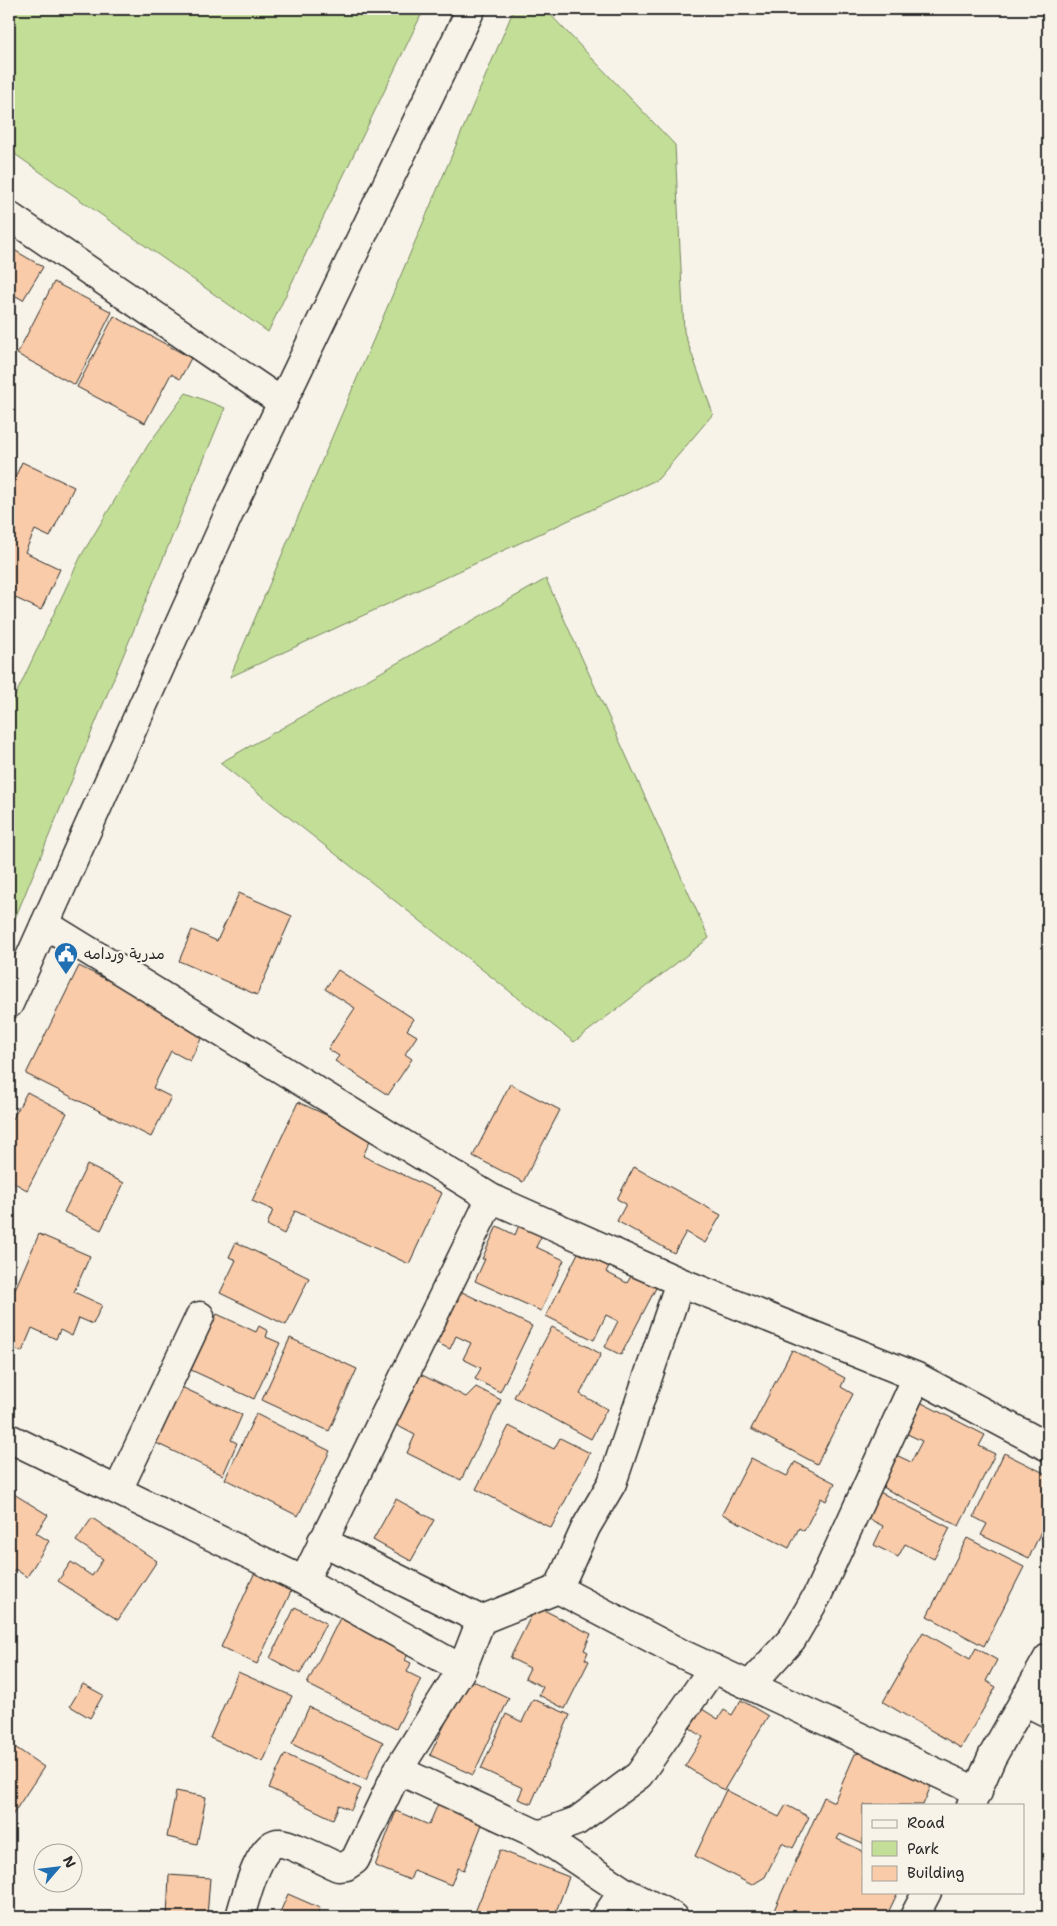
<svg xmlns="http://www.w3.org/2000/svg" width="1057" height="1926" viewBox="0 0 1057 1926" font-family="'Shantell Sans','Playpen Sans Arabic',sans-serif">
<rect width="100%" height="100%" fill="#f7f3e8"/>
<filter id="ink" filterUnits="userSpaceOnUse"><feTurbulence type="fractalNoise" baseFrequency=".02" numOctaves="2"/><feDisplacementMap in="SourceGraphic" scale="10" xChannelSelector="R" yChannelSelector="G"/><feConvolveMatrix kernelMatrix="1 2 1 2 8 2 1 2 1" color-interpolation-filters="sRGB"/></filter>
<g filter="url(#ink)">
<path fill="#c3df97" stroke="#778561" d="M9,9h415l-156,323 -259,-182z
M514,9h31l130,136 9,187 29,82 -55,65 -428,198z
M186,393l39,15 -216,525v-224l72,-153 67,-111z
M546,579l163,359 -135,104 -354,-279z"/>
<path fill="#f9cba8" stroke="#2b2b2b" d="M9,247l34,20 -20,33 -9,-5 -5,9z
M54,282l58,30 -37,73 -58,-31z
M114,316l77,42 -11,21 -9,-5 -26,49 -68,-36z
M22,462l52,25 -24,50 -15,-7 -10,22 35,17 -19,41 -32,-15v-104z
M239,893l53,23 -35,79 -78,-34 13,-31 25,11z
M79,966l127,63 -16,32 -19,-10 -18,37 18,9 -20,40 -125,-63z
M338,970l76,49 -7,11 10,6 -12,18 7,5 -24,36 -53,-34 4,-5 -11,-7 27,-41 -30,-19z
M510,1084l50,26 -37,72 -50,-26z
M27,1092l40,21 -40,77 -18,-10v-54z
M298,1102l74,34 -9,20 79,37 -33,71 -114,-53 -11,23 -17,-9 6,-15 -21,-9z
M87,1165l37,18 -23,47 -37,-18z
M634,1167l87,48 -16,28 -19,-11 -12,21 -57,-32 9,-17 -9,-5z
M519,1225l23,10 -6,12 28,13 -23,51 -66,-30 10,-22h-3l15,-33 18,9z
M39,1234l51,22 -16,36 28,13 -9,19 -14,-6 -7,18 -12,-6 -4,9 -24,-11 -10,24 -13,-5v-44z
M236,1242l73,36 -23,47 -66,-32 16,-33 -7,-3z
M580,1249l30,15 -4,8 21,11 6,-10 24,13 -36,69 -16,-8 13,-26 -12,-6 -12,25 -48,-24z
M460,1291l72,35 -32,66 -25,-13 6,-11 -18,-9 8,-16 -15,-7 -6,13 -15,-7z
M217,1314l39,18 3,-6 9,5 -2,6 14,6 -26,56 -63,-29z
M552,1327l49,27 -21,40 27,15 -16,30 -77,-42z
M290,1338l67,31 -28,62 -67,-31z
M792,1350l53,28 -4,9 12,7 -36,70 -66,-35z
M422,1375l44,22 10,-10 25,13 -40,80 -54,-27 8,-18 -19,-10 3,-21 8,-17z
M177,1385l65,30 -11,25 6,3 -14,32 -67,-32 6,-14 -5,-2z
M914,1399l71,36 -6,11 16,8 -36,72 -79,-40 16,-31 15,7 11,-21 -23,-11z
M256,1414l74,37 -32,65 -73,-37z
M509,1426l45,23 6,-11 30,15 -39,75 -75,-39z
M1004,1453l44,22v23l-2,5 2,1v12l-19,42 -48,-23 6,-11 -13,-7z
M751,1458l36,18 8,-14 40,21 -9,18 -5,-3 -17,33 -5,-3 -10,20 -67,-34z
M872,1488l78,40 -16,31 -29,-15 -7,13 -24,-12 9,-19 -24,-12z
M9,1491l39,24 -12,18 13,8 -22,36 -12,-8 -6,10z
M396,1499l38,21 -23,41 -38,-21z
M92,1518l65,43 -39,59 -60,-39 13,-19 21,14 11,-17 -27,-18z
M967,1538l57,29 -40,79 -57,-30z
M255,1572l40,11 -38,81 -36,-17z
M536,1606l55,28 -7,16 4,2 -3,7 4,2 -24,48 -26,-14 4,-8 -18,-9 5,-10 -20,-10z
M295,1607l31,16 -26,51 -30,-16z
M341,1616l69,34 -5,10 6,3 -4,9 14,7 -25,50 -89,-45z
M923,1632l47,27 6,-11 21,12 -11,21 10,6 -35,61 -78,-46z
M238,1672l54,24 -29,66 -53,-24z
M467,1678l42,20 -36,77 -43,-20z
M83,1684l20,11 -13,23 -20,-12z
M533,1699l37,16 -39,89 -13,-5 5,-11 -42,-19 25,-55 16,8z
M741,1700l27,16 -44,74 -39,-24 18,-29 -13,-9 12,-19 16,10 6,-9 8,5z
M309,1707l74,35 -17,38 -74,-36z
M9,1743l35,24 -35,53z
M868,1751l65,30 -10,24h-60v39l-23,-10 -3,5 26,12v41h35l-12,25h-115l53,-120 10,5 21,-48z
M285,1754l76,35 -10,21 -12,-5 -6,14 -64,-31z
M726,1790l53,27 7,-12 23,12 -16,31 -11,-5 -17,34 -13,8 -57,-29z
M176,1791l30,6 -9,47 -30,-7z
M438,1804l45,18 -19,48 -6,-2 -7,17 -37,-15 -4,10 -35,-14 21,-55 33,14z
M500,1850l69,27 -15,40h-81z
M169,1875l41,3 -3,39h-40z
M288,1894l32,14 -4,9h-38z"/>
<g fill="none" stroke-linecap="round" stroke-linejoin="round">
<g stroke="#2b2b2b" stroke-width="31">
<path id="minor" d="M9,216l274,187
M45,924l446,274 189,84 237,95 131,70
M9,1438l295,143 158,88
M118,1490l82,-174
M322,1541l159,79 77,-31 124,65 296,138
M304,1581l187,-383
M558,1589l28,-62 26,-44 68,-201
M750,1685l42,-46 25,-43 100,-219
M1024,1701l24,12
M398,1770l141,65 84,56 51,26
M971,1805l21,-48 56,-99
M539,1835l38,-14 62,-46 74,-107
M240,1917c5,-17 19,-76 40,-74 9,0 47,19 58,24l8,-1 9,-6 43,-90 64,-101 19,-49
M606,1917l17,-26
M914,1917l13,-25"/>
</g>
<g stroke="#2b2b2b" stroke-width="31">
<path id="tertiary" d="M9,1004l222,-495 240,-500"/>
</g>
<use href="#minor" stroke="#f7f3e8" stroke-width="28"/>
<use href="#tertiary" stroke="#f7f3e8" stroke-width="28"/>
</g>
</g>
<defs>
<g id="civic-pin" transform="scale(1.25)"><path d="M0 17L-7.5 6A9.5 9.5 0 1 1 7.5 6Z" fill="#1f6fb2" stroke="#f7f3e8"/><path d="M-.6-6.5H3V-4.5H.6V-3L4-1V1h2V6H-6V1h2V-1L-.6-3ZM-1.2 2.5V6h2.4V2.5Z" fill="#fff"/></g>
</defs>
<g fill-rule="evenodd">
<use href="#civic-pin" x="66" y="954"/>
</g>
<g text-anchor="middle" stroke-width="4.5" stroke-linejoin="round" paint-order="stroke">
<g font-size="15" fill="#2b2b2b" stroke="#f7f3e8" text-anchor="start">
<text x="84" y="959">مدرية وردامه</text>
</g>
</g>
<rect width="1057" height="1926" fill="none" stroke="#f7f3e8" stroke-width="30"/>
<rect x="15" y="15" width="1027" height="1896" fill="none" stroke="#2b2b2b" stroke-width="2" filter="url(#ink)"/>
<rect x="862" y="1804" width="162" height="90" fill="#f7f3e8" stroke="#a5a39c"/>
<rect x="872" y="1820" width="25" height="8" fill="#f7f3e8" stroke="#a5a39c"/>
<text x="907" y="1828" font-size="15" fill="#2b2b2b">Road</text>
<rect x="872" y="1841" width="25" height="15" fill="#c3df97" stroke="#a5a39c"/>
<text x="907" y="1854" font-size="15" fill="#2b2b2b">Park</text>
<rect x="872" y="1866" width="25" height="15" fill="#f9cba8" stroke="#a5a39c"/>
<text x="907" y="1878" font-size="15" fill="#2b2b2b">Building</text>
<g transform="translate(58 1868) rotate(62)"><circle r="24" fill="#f7f3e8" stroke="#a5a39c"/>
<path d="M0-4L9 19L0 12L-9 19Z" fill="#1f6fb2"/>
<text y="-8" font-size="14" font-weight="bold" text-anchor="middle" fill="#2b2b2b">N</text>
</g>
</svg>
